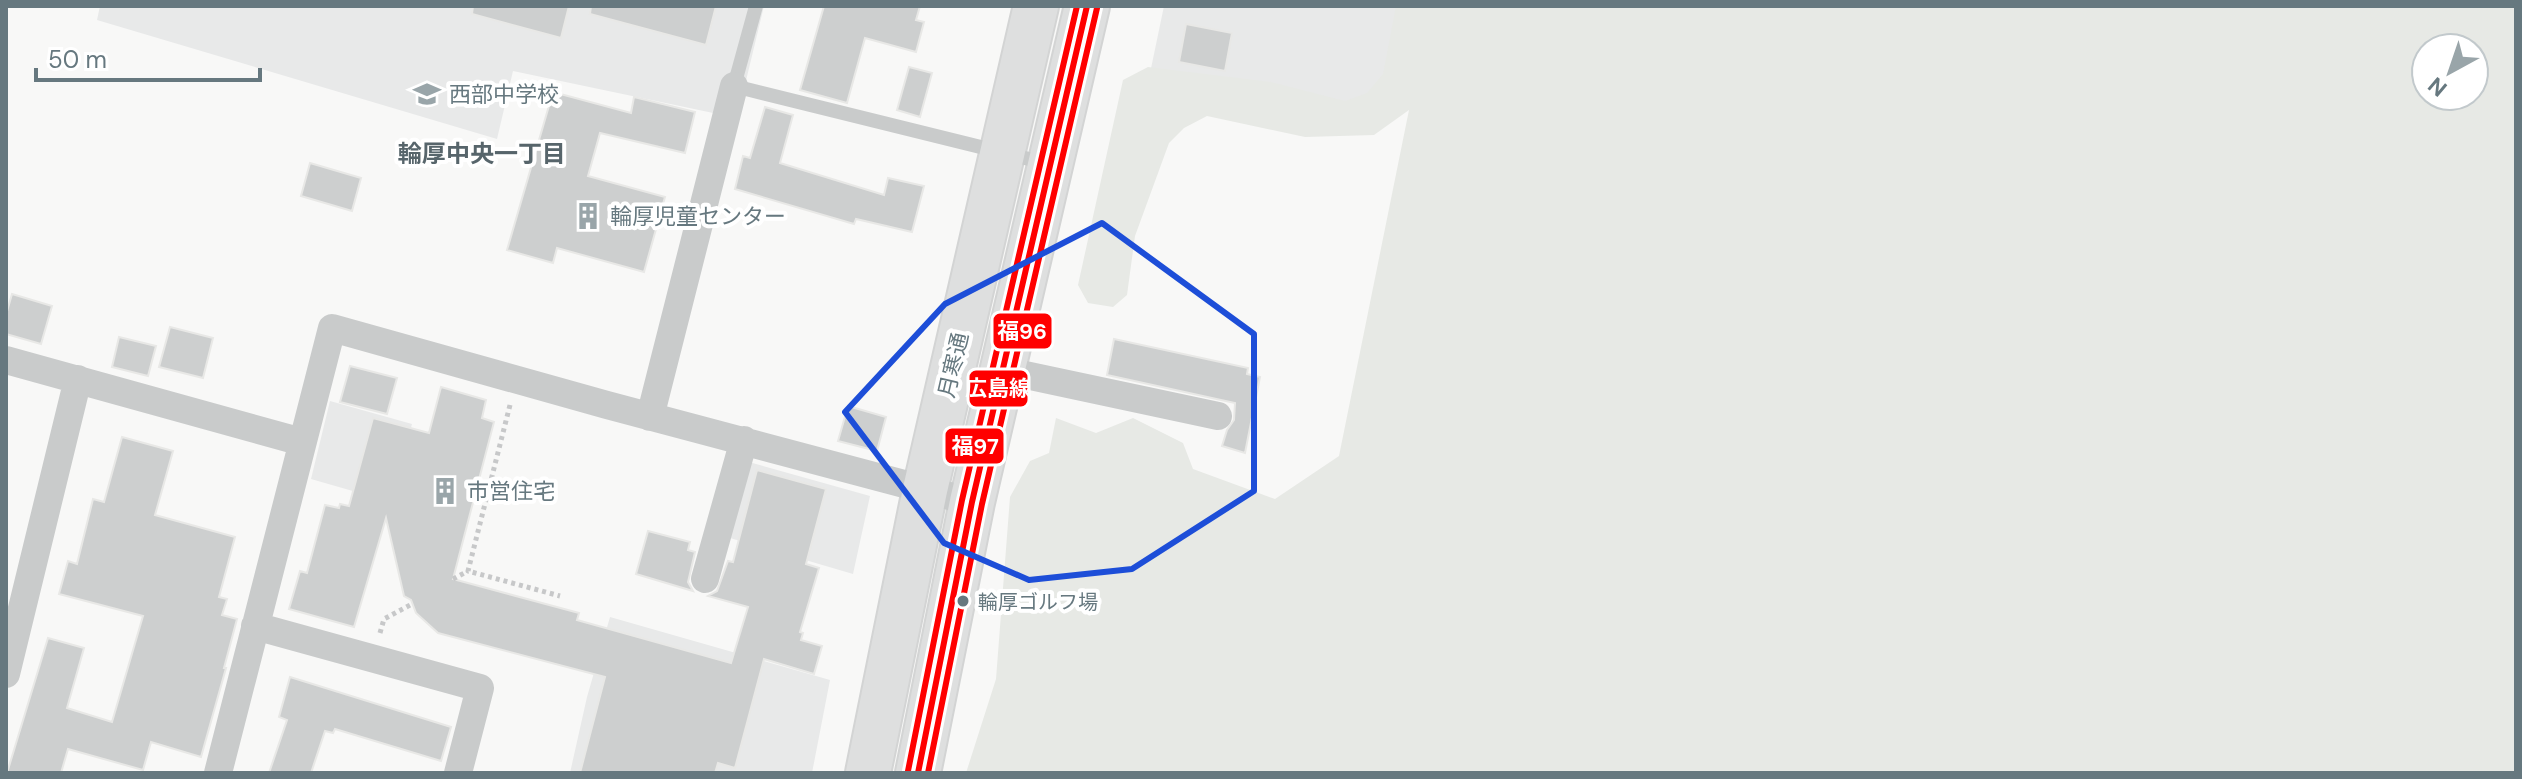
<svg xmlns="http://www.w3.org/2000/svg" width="2522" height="779" viewBox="0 0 2522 779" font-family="'DM Sans','Noto Sans JP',sans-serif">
<rect width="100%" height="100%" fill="#f8f8f7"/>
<path fill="#e8e9e9" d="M100,6h664l-27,112 -224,-47 -16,68 -400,-119z
M1164,6h246l-22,115 -239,-43z
M330,401l82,23 -21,78 -80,-23z
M749,462l121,34 -17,78 -123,-36z
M610,617l220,63 -18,93h-242l17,-76z"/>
<path fill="#e7e9e5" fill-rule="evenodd" d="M1396,6h1120v767h-1550l30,-94 14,-182 20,-36 19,-8 7,-35 40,15 37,-15 50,25 10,26 82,30 64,-43 70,-346 -35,25 -69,2 -98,-21 -23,12 -15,15 -34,93 -8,59 -14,12 -25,-4 -10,-18 45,-205 25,-13 123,15 74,19 22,-8 16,-19zM2474,48v48h-48v-48z"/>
<path fill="#cdcfcf" stroke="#e8e8e6" stroke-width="2" d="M473,6h96l-8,32 -89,-24z
M591,6h125l-10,39 -116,-31z
M824,6h96l-4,14 8,2 -8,30 -51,-14 -18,65 -47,-13z
M1186,24l46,9 -7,38 -46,-9z
M909,67l23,6 -12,44 -23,-7z
M553,92l78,21 3,-16 61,15 -10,41 -85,-20 -12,43 77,21 -21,75 -87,-24 -4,15 -46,-13z
M765,107l28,8 -13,48 104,32 4,-17 36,8 -12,46 -56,-13 -2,5 -119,-35 8,-33 7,2z
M310,163l51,15 -9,33 -51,-15z
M12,294l40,12 -11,38 -35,-10v-19z
M170,327l43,11 -10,40 -44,-11z
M119,337l37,9 -8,30 -36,-9z
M1114,339l134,29 -1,6 13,3 -15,76 -23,-7 5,-16 7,-10 1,-17 -128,-28z
M350,366l47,12 -10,36 -47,-12z
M441,387l45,13 -4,18 12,4 -41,157 126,34 -2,7 154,43 17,-56 -40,-11 9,-5 11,-30 5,1 24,-92 69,19 -20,75 13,4 -19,64 3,1 -2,7 21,6 -8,28 -50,-15 -29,109 -17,-5 -3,10h-135l25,-96 -167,-44 -22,-20 -5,-13 -7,-4 -18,-78 -32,109 -65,-18 11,-38 7,2 18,-68 14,3 1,-4 9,2 24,-88 56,15z
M848,406l38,11 -9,34 -39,-10z
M122,437l51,14 -18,64 80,22 -16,60 8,2 -5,16 15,4 -13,49h2l-25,89 -50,-15 -8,28 -75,-21 -7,24h-54l41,-135 36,10 -17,60 45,14 31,-106 -84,-22 9,-33 9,3 16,-65 11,3z
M648,531l42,11 -2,8 7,2 -7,30 5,9 -57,-17z
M290,677l161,50 -10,34 -106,-32 -2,4 -8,-2 -14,42h-42l18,-53 -8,-3z"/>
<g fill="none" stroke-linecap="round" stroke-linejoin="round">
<g stroke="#d3d4d4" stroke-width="48">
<path id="highway" d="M868,773l57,-283 111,-484
M918,773l54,-271 115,-496"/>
</g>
<path stroke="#c7c8c9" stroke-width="5" stroke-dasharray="4 4" stroke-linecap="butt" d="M510,405l-42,166 92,25
M453,579l15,-8
M380,633l4,-14 28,-15"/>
<path stroke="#c9cbcb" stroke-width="14" d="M756,6l-22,80 311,77"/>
<path stroke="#c9cbcb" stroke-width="28" d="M6,360l296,82
M1002,370l216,46
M650,417l84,-331
M705,579l39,-139
M255,626l225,62 -22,85
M6,674l72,-295
M218,773l114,-445 275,77 365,97"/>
<use href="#highway" stroke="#dedfdf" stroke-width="44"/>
<g stroke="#fff" stroke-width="12">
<path id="bus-1" d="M918,773l54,-271 115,-496"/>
</g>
<g stroke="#fff" stroke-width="12">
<path id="bus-2" d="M928,773l54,-269 115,-496"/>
</g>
<g stroke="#fff" stroke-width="12">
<path id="bus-3" d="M908,771l54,-271 115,-494"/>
</g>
<use href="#bus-1" stroke="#f00" stroke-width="6"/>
<use href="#bus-2" stroke="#f00" stroke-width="6"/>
<use href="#bus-3" stroke="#f00" stroke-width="6"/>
</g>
<path fill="none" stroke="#1d4ed8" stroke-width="6" stroke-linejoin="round" d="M1102,223l152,111v157l-122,78 -103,11 -85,-37 -99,-131 100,-108z"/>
<defs>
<g id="school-bare" transform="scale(2.16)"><path d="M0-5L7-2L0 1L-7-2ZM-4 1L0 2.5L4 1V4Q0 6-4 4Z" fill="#99a5a9" stroke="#fff" stroke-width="2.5" paint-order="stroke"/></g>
<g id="building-bare" transform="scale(2.16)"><path d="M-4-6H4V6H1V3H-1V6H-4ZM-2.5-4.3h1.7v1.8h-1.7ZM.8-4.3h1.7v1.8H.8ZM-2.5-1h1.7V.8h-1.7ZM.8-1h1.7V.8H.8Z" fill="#99a5a9" stroke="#fff" stroke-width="2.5" paint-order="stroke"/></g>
</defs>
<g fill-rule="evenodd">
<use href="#school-bare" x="427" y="94"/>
<use href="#building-bare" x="588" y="216"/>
<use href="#building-bare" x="445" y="491"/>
</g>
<circle fill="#66787f" stroke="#fff" stroke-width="3" cx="963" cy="601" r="7"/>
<g text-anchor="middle" stroke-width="8" stroke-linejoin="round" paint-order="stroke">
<g font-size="20" fill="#66787f" stroke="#fff" text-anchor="start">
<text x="978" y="609">輪厚ゴルフ場</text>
</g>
<g font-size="22" fill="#66787f" stroke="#fff" text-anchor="start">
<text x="449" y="102">西部中学校</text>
<text x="610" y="224">輪厚児童センター</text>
<text x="467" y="499">市営住宅</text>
</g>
<g font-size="22" fill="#66787f" stroke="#fff">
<text transform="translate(953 365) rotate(-77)" y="8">月寒通</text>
</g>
<g font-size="24" font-weight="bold" fill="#57656b" stroke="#fff">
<text x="482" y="162">輪厚中央一丁目</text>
</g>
</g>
<g stroke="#fff" stroke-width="3">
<rect x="992" y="312" width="61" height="38" rx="8" fill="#f00"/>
<rect x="968" y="369" width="61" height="39" rx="8" fill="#f00"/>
<rect x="944" y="427" width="61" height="38" rx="8" fill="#f00"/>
</g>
<g font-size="22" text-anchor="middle" font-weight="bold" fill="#fff">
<text x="1022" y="339">福96</text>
<text x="998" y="396">広島線</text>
<text x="975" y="454">福97</text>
</g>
<rect width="2522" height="779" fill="none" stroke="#66787f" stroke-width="16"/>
<g transform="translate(2450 72) rotate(220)"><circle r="38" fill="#ffffff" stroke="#c2c9cc" stroke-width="2"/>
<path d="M0-6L14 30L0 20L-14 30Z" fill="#99a5a9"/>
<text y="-12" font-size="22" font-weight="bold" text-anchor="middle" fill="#66787f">N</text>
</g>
<path d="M36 68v12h224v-12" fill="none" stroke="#66787f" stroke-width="4"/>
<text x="48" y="68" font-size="24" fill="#66787f" stroke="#ffffff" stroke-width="6" paint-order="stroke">50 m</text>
</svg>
